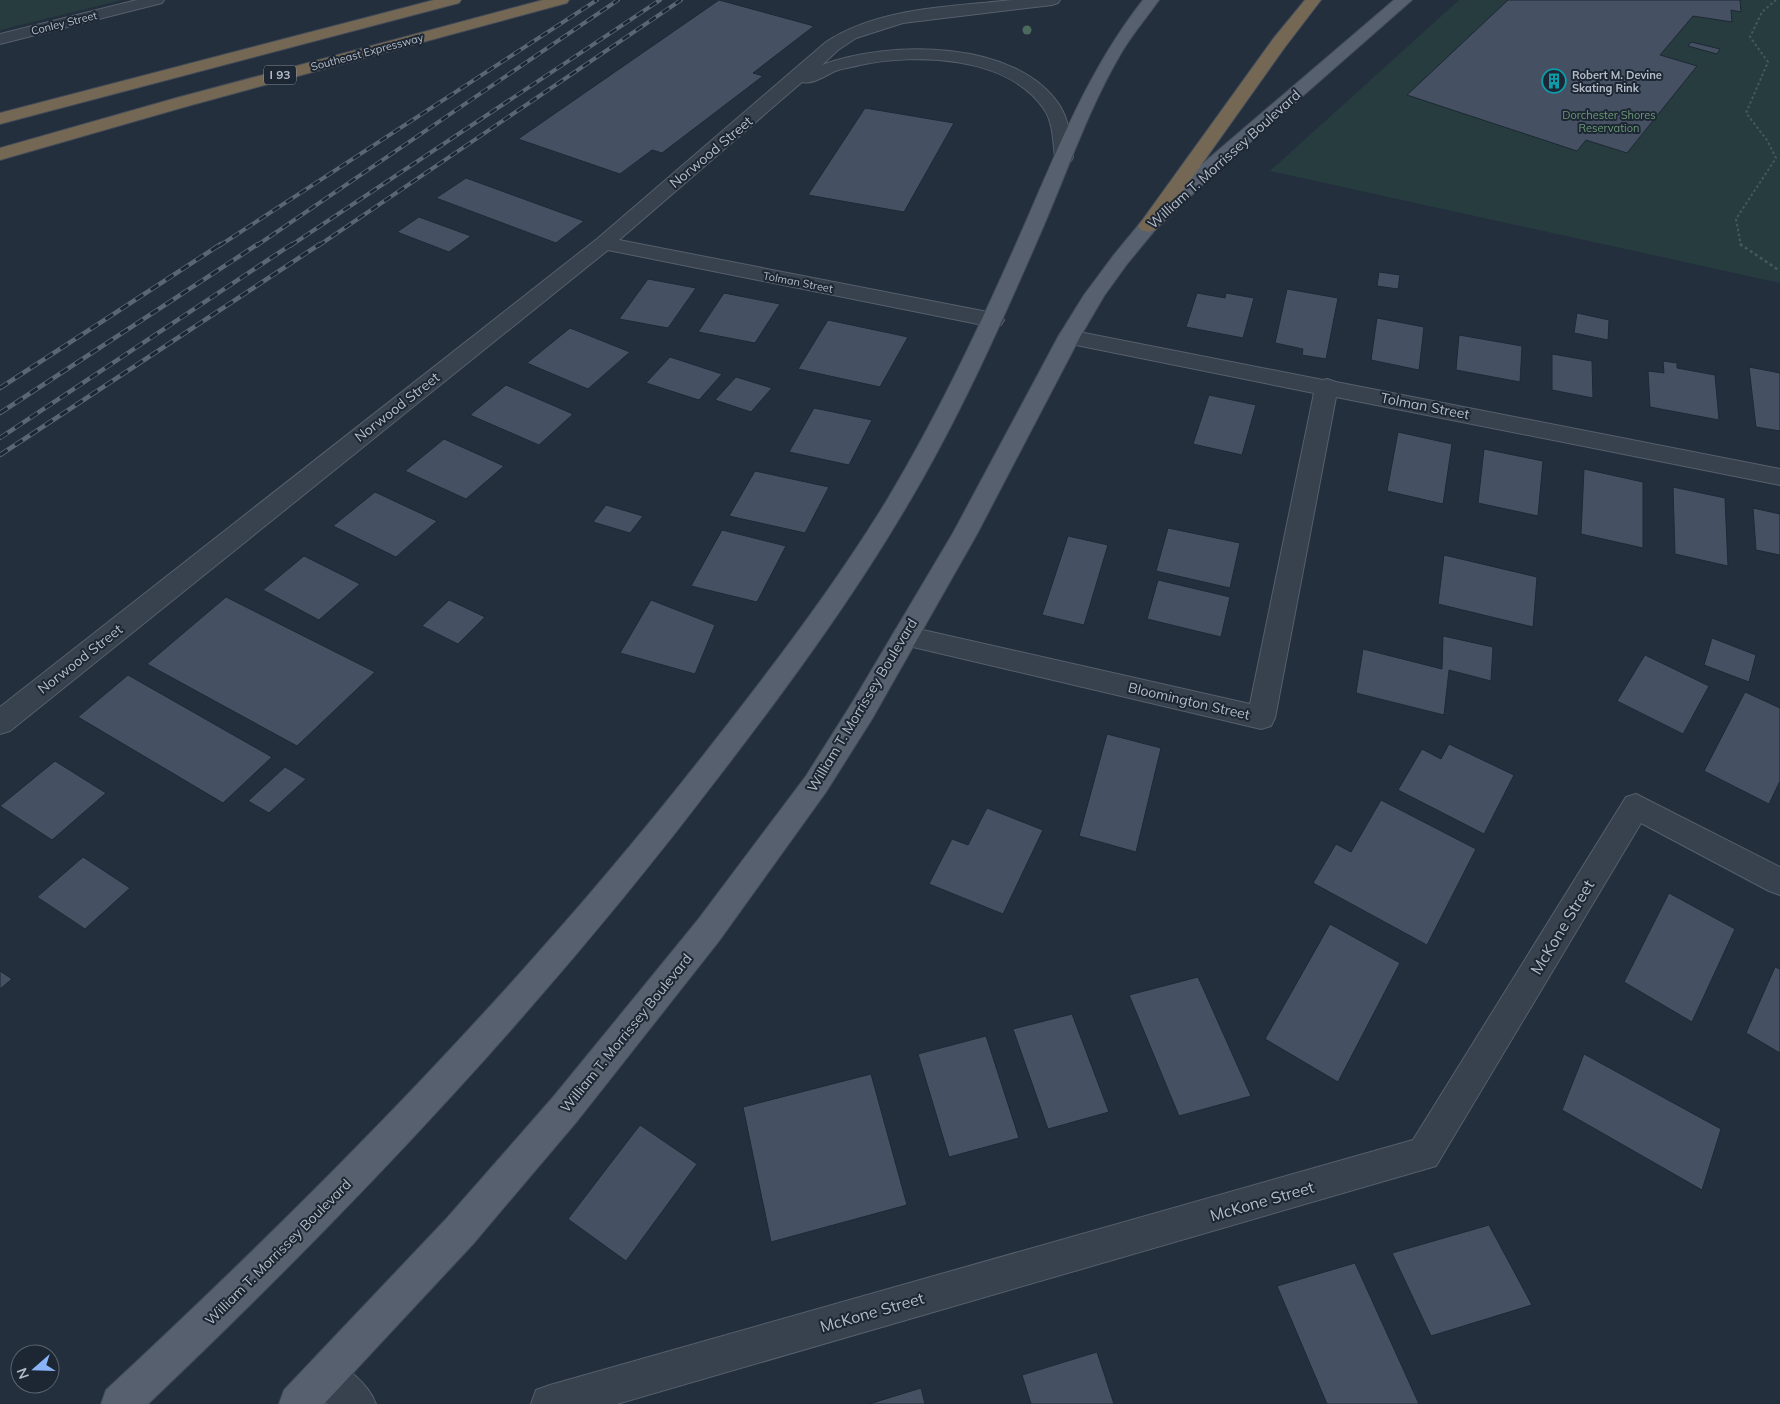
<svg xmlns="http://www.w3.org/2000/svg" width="1780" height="1404" viewBox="0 0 1780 1404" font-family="Mulish,sans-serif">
<rect width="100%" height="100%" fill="#242f3e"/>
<path fill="#263c3f" d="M0,0h122l-122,30z
M1459,0h321v283l-510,-112z"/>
<path fill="#455162" stroke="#1f2835" d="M719,0l95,26 -61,47 10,3 -101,77 -10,-3 -32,24 -102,-35z
M1508,0h232l1,12 -10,-2 1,12 -39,-6 -33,39 37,11 -70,87 -41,-13 -9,11 -170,-56z
M1691,42l29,7 -3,5 -29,-8z
M865,108l89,15 -50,89 -96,-17z
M466,178l118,43 -28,22 -120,-45z
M419,217l52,19 -22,16 -52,-20z
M1379,272l21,3 -2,14 -21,-3z
M648,279l48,9 -28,40 -49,-9z
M1287,289l51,9 -12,61 -24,-4 1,-6 -28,-6z
M724,293l56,11 -25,39 -57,-11z
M1197,293l28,5 1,-5 28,5 -11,40 -57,-11z
M1577,313l32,7 -1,20 -34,-7z
M1377,318l47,9 -5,43 -48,-10z
M828,320l80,17 -28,50 -82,-18z
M570,328l60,24 -42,37 -61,-26z
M1459,335l63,11 -2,36 -64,-12z
M1552,354l40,7 1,37 -41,-8z
M670,357l52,17 -23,26 -53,-17z
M1663,361l14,2v5l38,7 4,45 -69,-13 -2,-36 16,2z
M1749,367l31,6v58l-24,-4z
M736,377l36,11 -21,24 -36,-12z
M506,385l67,29 -34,31 -69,-30z
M1209,395l47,10 -14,50 -49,-11z
M814,408l58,12 -23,45 -60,-13z
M1398,432l54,12 -9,60 -56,-13z
M444,439l60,27 -38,33 -61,-28z
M1484,449l59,12 -5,55 -60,-13z
M1584,469l59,13v66l-62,-14z
M755,471l74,16 -24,46 -76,-17z
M1673,487l52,11 3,68 -53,-12z
M375,492l62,29 -41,36 -63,-31z
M606,505l37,11 -13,17 -37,-11z
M1753,508l27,6v41l-24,-5z
M1168,528l72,15 -10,45 -74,-17z
M722,530l64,16 -29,56 -66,-16z
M1068,536l40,9 -24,80 -42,-10z
M1444,555l93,22 -4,50 -95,-23z
M304,556l56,28 -41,36 -56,-30z
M1158,580l72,17 -9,40 -74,-18z
M226,597l149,75 -78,74 -150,-82z
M449,600l36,17 -27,27 -36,-18z
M651,600l64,25 -20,49 -75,-21z
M1443,636l50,11 -2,34 -42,-11 -5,45 -88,-22 7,-44 79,20z
M1712,638l44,17 -7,27 -45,-17z
M1645,655l64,31 -26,48 -66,-33z
M128,675l144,82 -49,46 -145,-86z
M1745,692l35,16v73l-11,23 -65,-33z
M1107,734l54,14 -25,104 -57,-16z
M1449,744l65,31 -30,59 -86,-44 24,-41 19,10z
M55,761l51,32 -54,47 -52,-34z
M285,767l21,12 -37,34 -21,-12z
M1381,800l95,49 -49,96 -114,-62 23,-39 15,8z
M987,808l56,22 -40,84 -74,-30 23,-45 16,6z
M83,857l47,31 -45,41 -48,-32z
M1669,893l66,36 -43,93 -68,-40z
M1330,924l70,39 -62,119 -73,-43z
M1775,967l5,2v84l-34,-20z
M0,971l12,8 -12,10z
M1198,977l53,119 -72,20 -50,-121z
M1072,1014l37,98 -61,17 -35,-100z
M986,1036l33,102 -70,19 -31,-103z
M1584,1054l137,75 -19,61 -140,-80z
M871,1074l36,131 -136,37 -28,-135z
M640,1125l57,39 -71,97 -58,-42z
M1489,1225l43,80 -101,31 -39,-83z
M1355,1263l64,141h-92l-50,-118z
M1097,1352l17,52h-83l-9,-29z
M921,1388l4,16h-56z"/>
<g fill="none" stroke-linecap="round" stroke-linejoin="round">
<g stroke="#565f6c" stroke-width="2">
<path id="minor" d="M137,0h27l-2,3 -162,41v-10z
M1012,0h48l-2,3 -6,2 -149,18 -47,15 -18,12 -16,15c66,-25 195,-26 238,41 9,15 11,33 13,51l-2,4 -7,2 -7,-2 -2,-4c-2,-16 -2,-35 -11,-48 -36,-53 -128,-56 -184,-44 -7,2 -15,3 -22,5 -11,4 -24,15 -36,12l-183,158 374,73 8,2 3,5 -3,5 -8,2 -385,-77 -598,481 -10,3v-27l597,-468 229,-197c53,-35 124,-35 186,-42z
M1069,330l254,50 4,-1 9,3 444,87v16l-444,-88 -61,321 -4,8 -10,3 -365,-86 -4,-7 4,-7 9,-3 345,78 64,-311 -253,-51 -3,-5 3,-5z
M1636,794l144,73v28l-11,-4 -128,-68 -205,343 -819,238h-86l5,-14 14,-5 863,-245 213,-343z
M325,1357c21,9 43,26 51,47h-48l-17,-14 -5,-14 5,-14z"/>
</g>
<g stroke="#414a57" stroke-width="2">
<path id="major" d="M1143,0h16c-12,17 -25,32 -36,50 -33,55 -54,117 -79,175 -42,97 -85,194 -139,284 -55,93 -119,180 -185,266 -172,227 -366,433 -572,629h-47l5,-14c213,-198 416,-404 596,-633 65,-83 130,-167 185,-257 54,-90 99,-187 141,-283 33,-76 63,-151 115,-217z
M1394,0h18l-197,173 -60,57 -28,34 -23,32 -24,41 -103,197 -105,185 -46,73 -107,149 -141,179 -105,124 -149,160h-45l5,-14 163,-172 107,-122 143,-175 109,-145 46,-73 101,-170 105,-196 26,-42 29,-39 28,-34 60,-57z"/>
</g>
<g stroke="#434c59" stroke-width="2">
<path id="highway" d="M434,0h27l-2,3 -459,121v-11z
M543,0h26l-2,3 -379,103 -188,54v-12l176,-50z
M1305,0h16l-36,47 -130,183 -7,2 -7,-2 -3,-4 3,-4 132,-183z"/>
</g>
<path stroke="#44595c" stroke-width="2" stroke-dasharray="2.5 2.5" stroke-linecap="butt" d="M1741,246l-5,-27 40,-61 -9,-18 -21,-27 22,-51 -18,-25 12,-25 14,-12"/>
<path stroke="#44595c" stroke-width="2.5" stroke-dasharray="3 3" stroke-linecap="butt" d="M1740,244l40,27"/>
<use href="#minor" fill="#38414e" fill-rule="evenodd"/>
<use href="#major" fill="#56606e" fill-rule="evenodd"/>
<use href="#highway" fill="#746855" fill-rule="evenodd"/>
<g stroke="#5a6575" stroke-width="4">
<path id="rail-far1" d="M219,246l378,-246
M256,246l362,-246
M290,246l370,-246
M318,246l363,-246"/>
</g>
<g stroke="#5a6575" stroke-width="4.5">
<path id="rail" d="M0,388l221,-144
M0,413l258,-169
M0,438l292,-194
M0,455l320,-211"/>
</g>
<use href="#rail-far1" stroke="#1d2633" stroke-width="2.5" stroke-dasharray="8" stroke-linecap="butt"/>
<use href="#rail" stroke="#1d2633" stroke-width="3" stroke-dasharray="9" stroke-linecap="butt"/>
</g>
<circle fill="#4b6a5d" cx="1027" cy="30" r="4.5"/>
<defs>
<g id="building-ring" transform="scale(1.25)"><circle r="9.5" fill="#1d2633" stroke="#0f9aa8" stroke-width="1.5"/><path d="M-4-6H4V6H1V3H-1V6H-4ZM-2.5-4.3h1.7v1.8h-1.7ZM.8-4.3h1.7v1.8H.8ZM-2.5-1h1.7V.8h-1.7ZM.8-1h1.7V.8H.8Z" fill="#0f9aa8"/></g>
</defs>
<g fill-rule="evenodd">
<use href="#building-ring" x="1554" y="81"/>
</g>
<g text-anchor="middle" stroke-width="4" stroke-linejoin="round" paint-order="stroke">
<g font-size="11" fill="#b4bcc9" stroke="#1d2633">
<text transform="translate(64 23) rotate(-14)" y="4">Conley Street</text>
<text transform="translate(367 52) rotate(-15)" y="4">Southeast Expressway</text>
<text transform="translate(798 282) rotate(11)" y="4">Tolman Street</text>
</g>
<g font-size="11" font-weight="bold" fill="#b4bcc9" stroke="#1d2633" text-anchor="start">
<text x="1572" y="79">Robert M. Devine<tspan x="1572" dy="13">Skating Rink</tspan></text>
</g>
<g font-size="11" fill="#6b9a76" stroke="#1d2633">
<text x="1609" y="119">Dorchester Shores<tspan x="1609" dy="13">Reservation</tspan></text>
</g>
<rect fill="#1d2633" stroke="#878f9c" stroke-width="1" x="264" y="65.5" width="32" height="19" rx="4"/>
<g font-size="12" font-weight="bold" fill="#b4bcc9">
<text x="280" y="79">I 93</text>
</g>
<g font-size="14" fill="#b4bcc9" stroke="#1d2633">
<text transform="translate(711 152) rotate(-40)" y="5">Norwood Street</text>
<text transform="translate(1224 159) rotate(-42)" y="5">William T. Morrissey Boulevard</text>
<text transform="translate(1425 406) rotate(11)" y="5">Tolman Street</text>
<text transform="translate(397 407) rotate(-38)" y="5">Norwood Street</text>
<text transform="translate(80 659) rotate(-38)" y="5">Norwood Street</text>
<text transform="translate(1189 701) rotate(13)" y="5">Bloomington Street</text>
<text transform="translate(862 705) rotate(-59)" y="5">William T. Morrissey Boulevard</text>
<text transform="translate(626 1033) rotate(-51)" y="5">William T. Morrissey Boulevard</text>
<text transform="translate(278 1252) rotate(-45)" y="5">William T. Morrissey Boulevard</text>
</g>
<g font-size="16" fill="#b4bcc9" stroke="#1d2633">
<text transform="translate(1562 927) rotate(-59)" y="6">McKone Street</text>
<text transform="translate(1262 1201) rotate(-16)" y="6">McKone Street</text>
<text transform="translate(872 1312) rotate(-16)" y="6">McKone Street</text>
</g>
</g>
<g transform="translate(35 1369) rotate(250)"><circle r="24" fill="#1d2633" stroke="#59626f"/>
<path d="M0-4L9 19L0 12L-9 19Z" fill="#8ab4f8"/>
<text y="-8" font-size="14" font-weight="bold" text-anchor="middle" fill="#b4bcc9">N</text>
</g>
</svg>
